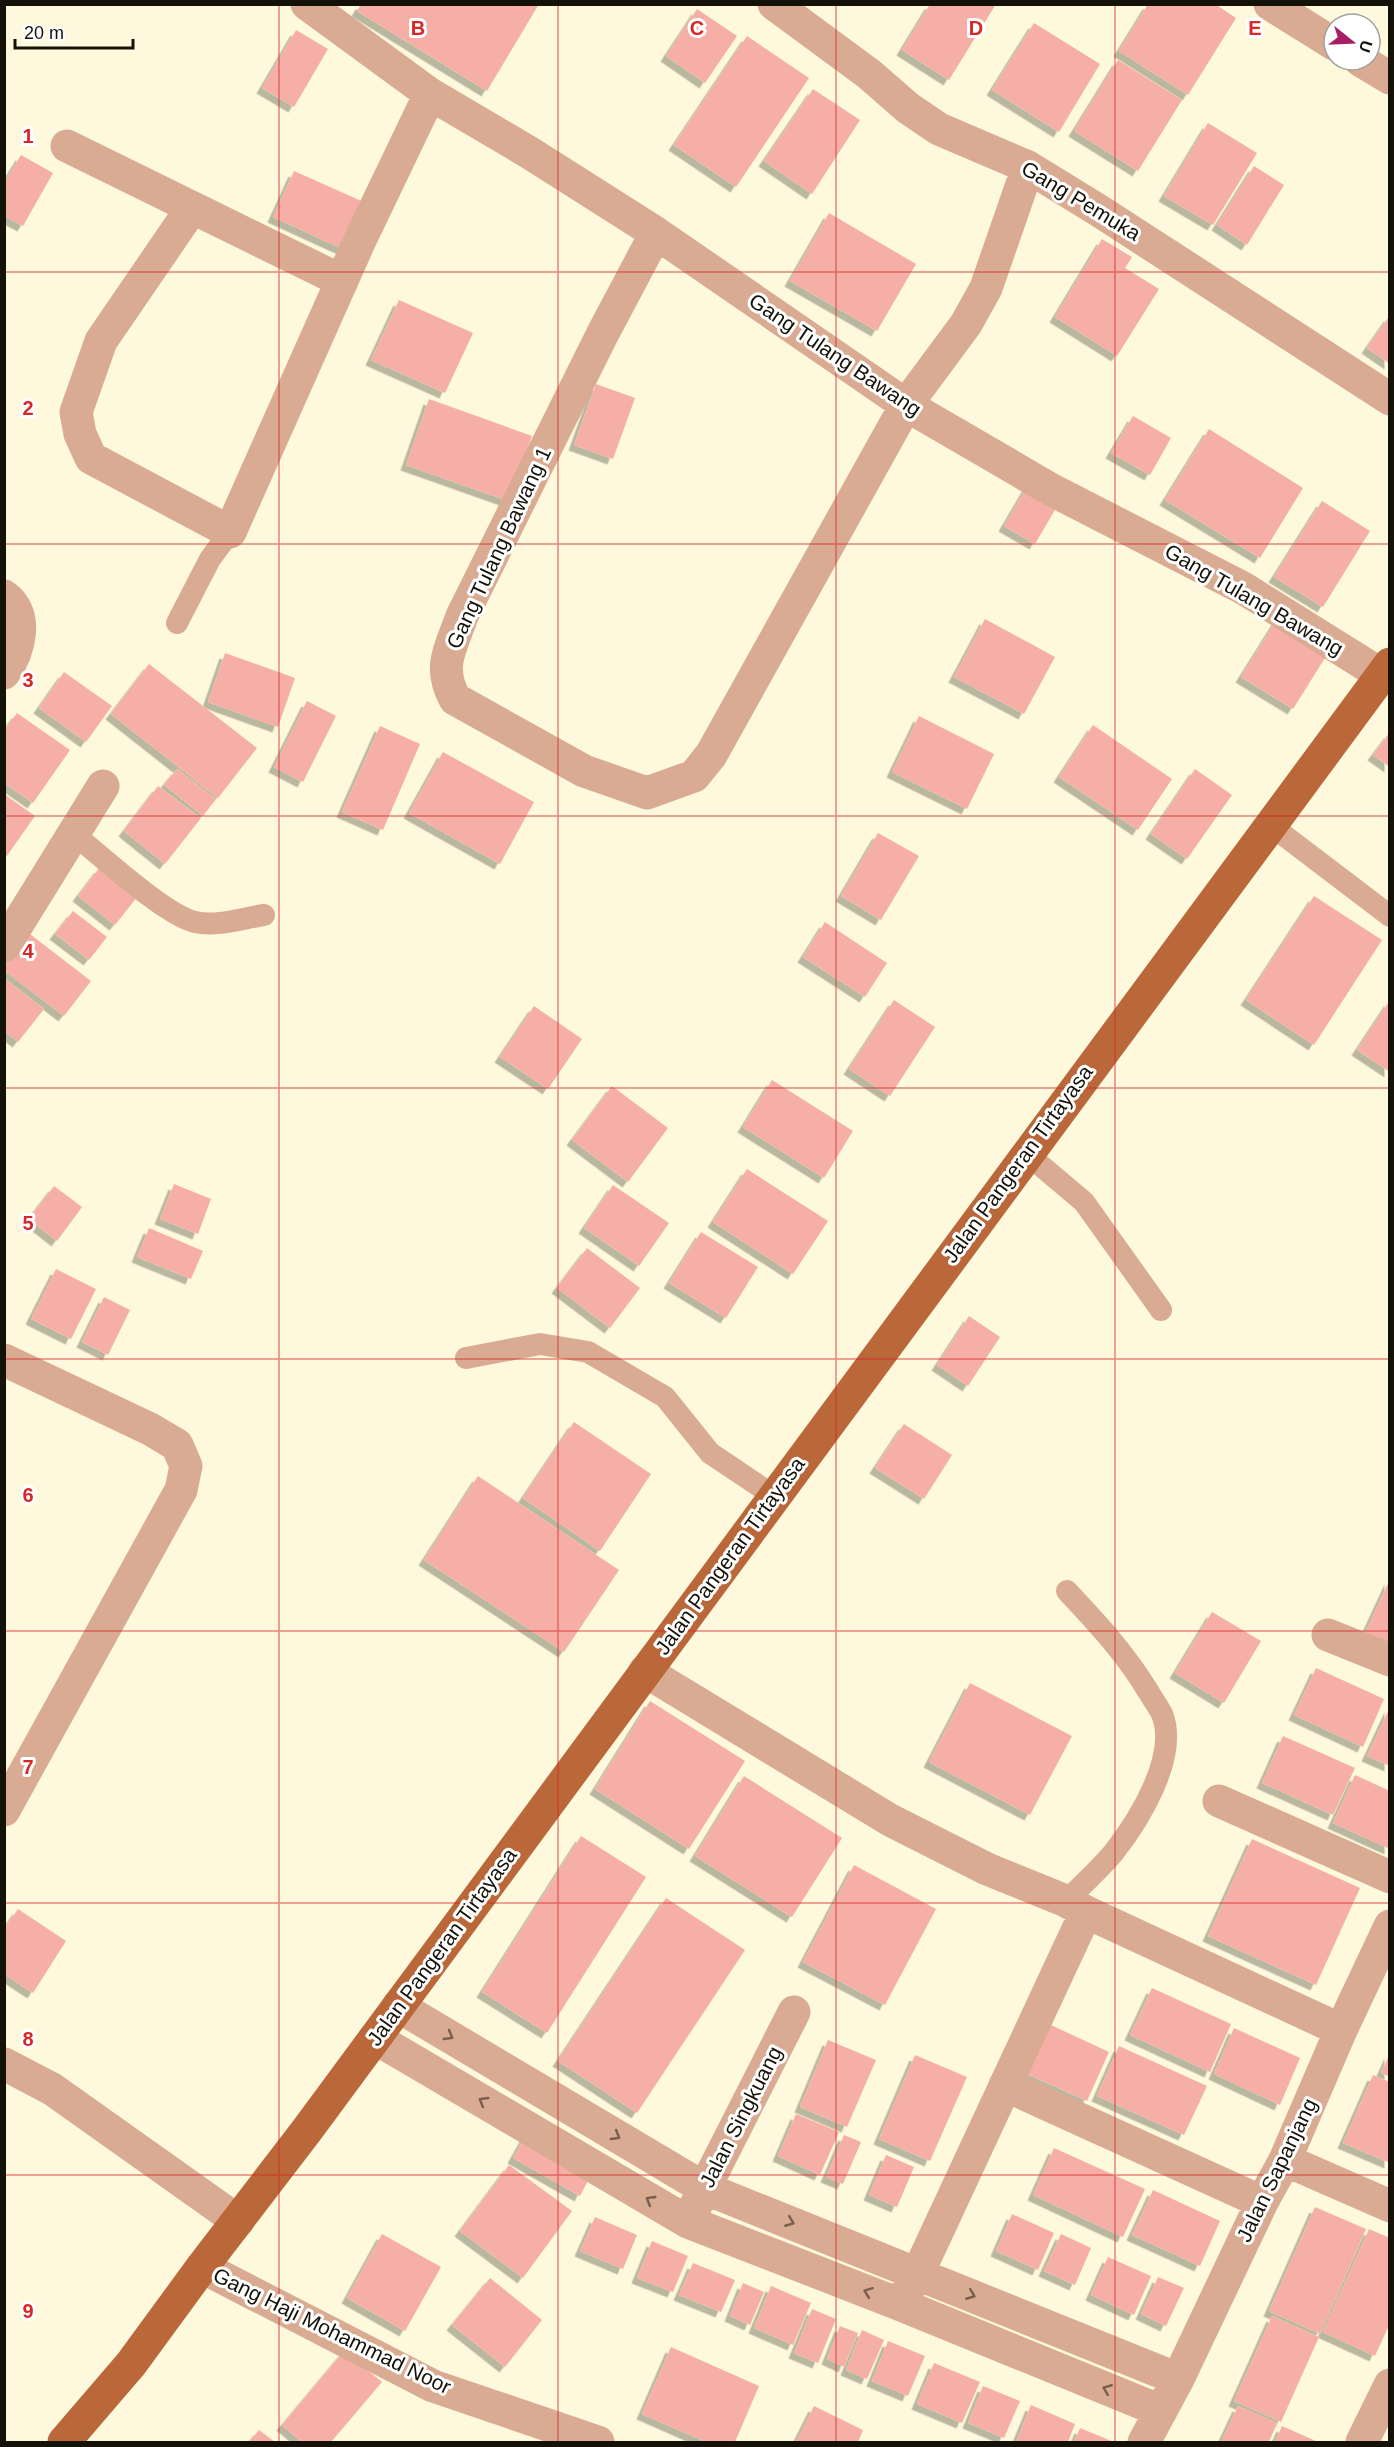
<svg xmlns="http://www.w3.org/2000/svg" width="1394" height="2447" viewBox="0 0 1394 2447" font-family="Helvetica,sans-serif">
<defs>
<filter id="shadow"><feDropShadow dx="-5.5" dy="5.5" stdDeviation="0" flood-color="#0004"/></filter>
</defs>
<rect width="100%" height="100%" fill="#fef9dc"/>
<path fill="#f6afa6" filter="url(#shadow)" d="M361,4h178l-52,87 -130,-80z
M930,4h66l-47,76 -47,-30z
M1148,4h67l21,14 -48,77 -69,-44z
M697,9l40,27 -32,47 -39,-27z
M1034,23l66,41 -41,68 -67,-42z
M296,30l32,19 -34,58 -32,-19z
M747,36l62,42 -73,109 -62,-42z
M1118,60l64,40 -44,71 -64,-40z
M813,89l47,31 -48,74 -48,-33z
M1208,123l49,30 -44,72 -49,-29z
M21,155l32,18 -30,53 -19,-10v-33z
M1254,166l30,19 -37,60 -30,-20z
M294,171l72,32 -21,47 -72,-33z
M829,213l87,51 -39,67 -87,-50z
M1102,239l30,18 -7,11 34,21 -42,67 -62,-39z
M399,300l74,33 -28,60 -74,-33z
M1390,315v49l-23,-16z
M596,384l39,14 -22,61 -39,-14z
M429,399l103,37 -24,65 -102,-36z
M1133,416l38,22 -21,37 -39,-22z
M1209,429l94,59 -43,70 -95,-58z
M1031,480l31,18 -27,46 -31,-18z
M1322,501l48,30 -47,76 -49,-30z
M1278,618l52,32 -37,59 -52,-32z
M985,619l70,38 -31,57 -70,-37z
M225,653l70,25 -17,49 -70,-25z
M149,664l108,84 -39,50 -107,-84z
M64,672l48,34 -26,36 -47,-34z
M307,701l29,15 -33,66 -29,-15z
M17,713l53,37 -37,53 -29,-20v-52z
M919,716l75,38 -27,55 -75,-37z
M1093,725l79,54 -34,51 -79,-53z
M380,726l40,18 -37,86 -41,-18z
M1390,732v35l-17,-12z
M443,752l91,50 -34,62 -91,-51z
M177,769l39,30 -13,17 -39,-31z
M1195,769l37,26 -45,64 -36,-25z
M158,786l43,32 -36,46 -41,-33z
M4,794l31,22 -31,44z
M878,833l41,23 -38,64 -40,-24z
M100,867l38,29 -23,29 -37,-29z
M1314,896l68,44 -68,105 -68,-45z
M73,911l34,26 -18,23 -34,-26z
M825,922l62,41 -22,34 -62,-40z
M26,931l65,50 -27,35 -59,-45v-12z
M4,978l40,31 -26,33 -14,-11z
M894,1000l41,27 -45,69 -41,-27z
M1390,1000v72l-33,-22z
M534,1006l48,33 -34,50 -48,-32z
M772,1080l81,51 -29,47 -81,-51z
M612,1086l56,42 -40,54 -56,-42z
M747,1169l81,52 -35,53 -80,-52z
M174,1184l37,15 -13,35 -38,-15z
M613,1185l56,38 -30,43 -55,-38z
M54,1186l28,21 -25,34 -28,-22z
M149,1228l54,23 -12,28 -54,-22z
M701,1232l57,35 -32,51 -57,-35z
M587,1248l53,40 -30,40 -53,-40z
M56,1269l40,20 -25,50 -40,-20z
M104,1297l26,13 -22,45 -26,-13z
M969,1316l31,21 -32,49 -31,-21z
M574,1422l77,52 -51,77 -77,-53z
M904,1424l48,31 -28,44 -49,-31z
M478,1476l141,94 -55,82 -140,-92z
M1390,1579v65l-25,-11z
M1212,1612l49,29 -37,62 -49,-30z
M1316,1668l68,31 -21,48 -69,-32z
M970,1683l102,53 -42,79 -101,-53z
M650,1701l95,60 -56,88 -94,-60z
M1390,1707v59l-23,-10z
M1283,1736l72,32 -22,47 -71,-32z
M1355,1775l35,16v58l-57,-26z
M744,1776l98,62 -50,79 -97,-61z
M581,1836l65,41 -99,156 -65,-41z
M1252,1839l108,49 -44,97 -108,-49z
M854,1865l82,44 -51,96 -82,-43z
M666,1898l79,52 -108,163 -79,-52z
M18,1909l48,32 -33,52 -29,-19v-45z
M1152,1988l79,36 -21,48 -80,-37z
M1038,2019l71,33 -22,49 -71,-32z
M1234,2028l66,30 -20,47 -66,-31z
M828,2040l48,20 -29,67 -47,-20z
M1119,2046l88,40 -23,49 -87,-39z
M1390,2053v24l-9,-4z
M915,2055l52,22 -37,84 -51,-22z
M1373,2075l17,7v81l-47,-20z
M796,2114l43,18 -19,43 -42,-19z
M527,2133l66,38 -13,25 -67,-38z
M844,2135l17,7 -18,42 -17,-7z
M1054,2148l91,41 -22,48 -90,-42z
M886,2155l28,12 -17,40 -28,-12z
M509,2165l63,46 -49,67 -63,-47z
M1153,2190l67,31 -20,45 -68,-31z
M1315,2207l51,22 -46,105 -51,-23z
M1012,2214l42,19 -16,37 -42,-19z
M595,2217l42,18 -14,34 -43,-18z
M1369,2229l21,9v85l-15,33 -52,-24z
M382,2234l59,33 -36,64 -58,-33z
M1061,2234l30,14 -16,37 -31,-14z
M652,2241l36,15 -15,36 -36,-14z
M1108,2257l43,19 -17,39 -43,-20z
M693,2263l42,17 -14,32 -42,-17z
M1158,2277l26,11 -18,38 -25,-12z
M490,2278l52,42 -37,47 -53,-42z
M743,2283l21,9 -14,33 -20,-9z
M771,2286l40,17 -18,42 -39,-17z
M812,2309l24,10 -18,44 -24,-10z
M1272,2316l47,21 -38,85 -47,-21z
M840,2326l18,7 -14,34 -17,-8z
M862,2330l22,10 -17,39 -21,-9z
M888,2341l37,15 -17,40 -36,-15z
M671,2347l88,39 -24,56h-29l-64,-28z
M344,2351l38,31 -51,60h-29l-20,-17z
M934,2363l46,19 -18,41 -45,-19z
M983,2386l37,15 -16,37 -36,-15z
M1031,2405l44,19 -7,18h-52z
M814,2406l49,24 -5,12h-62z
M1238,2406l39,17 -8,19h-48z
M1282,2426l36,16h-43z
M1080,2428l34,14h-40z
M259,2430l16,12h-26z"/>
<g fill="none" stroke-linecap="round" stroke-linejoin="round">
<path stroke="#daab93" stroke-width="22" d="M177,623l33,-64 20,-27
M1269,824l121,92
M75,835c26,21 90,80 120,87 22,5 48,-4 69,-7
M1026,1153l58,49 77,108
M466,1358l74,-14 48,8 77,45 45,56 64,43
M1066,1901c16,-16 34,-32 48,-49 25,-32 65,-96 48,-138 -4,-8 -10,-16 -14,-23 -23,-38 -51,-68 -81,-100"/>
<path stroke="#daab93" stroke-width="33" d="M307,4l123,90 100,59 126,80 250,172 146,85 191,98 139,87
M774,4l95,70 39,34 31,21 89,38 70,43 292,189
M1270,4l64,40
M1360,60l30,18
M67,146l275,135
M192,208l-91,133 -25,71 4,22 11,24 139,74 130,-292 70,-146
M656,233l-53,100 -141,283c-11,32 -25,50 -7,83l129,72 63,22 47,-17 17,-21 195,-350 60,-81 20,-36 42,-121
M4,596c26,18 15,56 0,77
M4,946l99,-160
M4,1360l146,69 27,16 9,21 -5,24 -177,320
M1328,1635l62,25
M645,1671l245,149 97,49 79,32 20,11 255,118
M1219,1801l171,76
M398,2006l306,182 474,191
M375,2038l313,184 211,82 262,107
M4,2064l48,25 186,132
M1005,2085l257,117
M1285,2160l105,46
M695,2207l99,-195
M202,2267l231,119 165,56
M906,2293l12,-20 168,-361
M1144,2442l34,-63 84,-177 23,-42 56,-130 49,-104
M1362,2442l28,-57"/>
<path stroke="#ba6739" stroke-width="33" d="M64,2442l67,-78 71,-97 105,-137 1083,-1466"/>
</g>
<defs><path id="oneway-chevron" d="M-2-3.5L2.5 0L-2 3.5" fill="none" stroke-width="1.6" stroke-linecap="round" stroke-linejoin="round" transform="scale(1.5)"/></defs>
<g stroke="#775e4e">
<use href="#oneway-chevron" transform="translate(449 2036) rotate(30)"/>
<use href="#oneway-chevron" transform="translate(483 2101) rotate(-149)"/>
<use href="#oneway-chevron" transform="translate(616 2136) rotate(31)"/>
<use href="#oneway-chevron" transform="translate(650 2200) rotate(-149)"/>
<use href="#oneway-chevron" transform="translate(790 2222) rotate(22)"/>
<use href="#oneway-chevron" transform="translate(868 2292) rotate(-159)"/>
<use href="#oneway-chevron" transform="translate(971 2295) rotate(22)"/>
<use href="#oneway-chevron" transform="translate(1107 2389) rotate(-158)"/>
</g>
<path fill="none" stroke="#d62828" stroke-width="1.5" stroke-opacity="0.55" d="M279,4v2438M558,4v2438M836,4v2438M1115,4v2438M4,272h1386M4,544h1386M4,816h1386M4,1088h1386M4,1359h1386M4,1631h1386M4,1903h1386M4,2175h1386"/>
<g text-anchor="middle" stroke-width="6" stroke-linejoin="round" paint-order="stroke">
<g font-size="21" fill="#141208" stroke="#fff">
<text transform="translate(1081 201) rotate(31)" y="7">Gang Pemuka</text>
<text transform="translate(835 355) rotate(34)" y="7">Gang Tulang Bawang</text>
<text transform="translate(499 548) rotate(-65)" y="7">Gang Tulang Bawang 1</text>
<text transform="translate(1254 600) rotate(30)" y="7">Gang Tulang Bawang</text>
<text transform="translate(1018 1164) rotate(-54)" y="7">Jalan Pangeran Tirtayasa</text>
<text transform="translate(730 1556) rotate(-54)" y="7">Jalan Pangeran Tirtayasa</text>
<text transform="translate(442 1947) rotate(-54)" y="7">Jalan Pangeran Tirtayasa</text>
<text transform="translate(741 2117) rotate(-63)" y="7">Jalan Singkuang</text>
<text transform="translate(1277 2170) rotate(-64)" y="7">Jalan Sapanjang</text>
<text transform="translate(332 2331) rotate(26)" y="7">Gang Haji Mohammad Noor</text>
</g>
</g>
<g font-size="20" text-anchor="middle" font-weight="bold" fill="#d62828" stroke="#fff" stroke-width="6" stroke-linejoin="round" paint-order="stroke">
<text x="418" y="35">B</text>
<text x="697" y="35">C</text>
<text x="976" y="35">D</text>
<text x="1255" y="35">E</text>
<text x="28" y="143">1</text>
<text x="28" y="415">2</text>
<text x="28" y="687">3</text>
<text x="28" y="958">4</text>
<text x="28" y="1230">5</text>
<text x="28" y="1502">6</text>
<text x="28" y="1774">7</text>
<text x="28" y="2046">8</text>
<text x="28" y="2318">9</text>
</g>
<rect width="1394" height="2447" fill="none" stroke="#141208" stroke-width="12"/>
<g transform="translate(1352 42) rotate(108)"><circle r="28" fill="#ffffff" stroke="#a1a09c" stroke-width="1.5"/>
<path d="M0-4.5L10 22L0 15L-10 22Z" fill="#a71e66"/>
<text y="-9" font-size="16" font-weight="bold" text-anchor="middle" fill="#141208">U</text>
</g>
<path d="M15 39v9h118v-9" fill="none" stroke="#141208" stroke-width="3"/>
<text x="24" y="39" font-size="18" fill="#141208" stroke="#ffffff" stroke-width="4.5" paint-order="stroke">20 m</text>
</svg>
